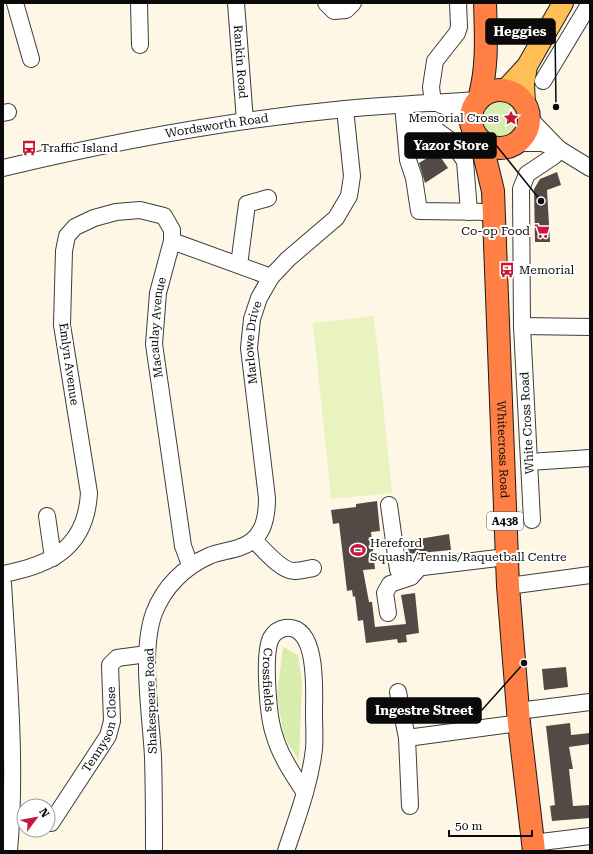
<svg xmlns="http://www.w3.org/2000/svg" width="593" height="854" viewBox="0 0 593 854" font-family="'Roboto Serif',serif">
<rect width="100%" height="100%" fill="#fff7e6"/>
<path fill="#d7ecad" d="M501,96c16,7 30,27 15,42 -23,21 -59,-35 -15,-42z
M283,647l15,8 4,27 -3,79 -15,-25 -7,-40z"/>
<path fill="#e8f3c0" d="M374,316l18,177 -61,6 -18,-176z"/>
<path fill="#534945" d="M437,152l11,16 -23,15 -6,-20z
M557,172l4,13 -14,5 3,52h-15l-1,-53 6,-10z
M377,501l3,30 -9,1 4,37 -12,1 6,32h3l3,25 31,-3 -5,-29 14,-2 4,40 -13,2 1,7 -9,1 -1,-4 -31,4 -3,-23 -5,1 -3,-25 -2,1 -1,-7 -5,1 -8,-68 -6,1 -2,-14 25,-3v-3z
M449,534l2,16 -42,4 -2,-13z
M566,667l2,20 -24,3 -2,-21z
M570,723l1,12 19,-2v11l-21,3 4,22h-4l4,37 17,-1v13l-38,3 -2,-15 5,-1 -9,-79z"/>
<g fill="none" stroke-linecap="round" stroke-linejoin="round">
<g stroke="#3d3d3d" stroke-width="18">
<g id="minor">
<path d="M15,3l16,56"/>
<path d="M139,3l1,42"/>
<path id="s1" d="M236,3l9,118"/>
<path d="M326,3l8,8 12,-1 7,-7"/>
<path d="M543,81l47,-78"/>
<path d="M433,103l-2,-16 4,-26 22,-28 2,-6 -1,-24"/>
<path d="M403,105l5,55 6,18 5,33 74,1"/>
<path d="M441,105c13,3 21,9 31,20"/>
<path d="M3,113l5,-1"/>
<path d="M529,118l29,30"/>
<path d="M406,132l30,-2 15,11 14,20 4,51"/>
<path d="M518,143h24l17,6 31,19"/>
<path id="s2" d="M3,168c113,-27 227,-48 342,-59 45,-4 89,-6 133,-9"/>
<path d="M239,265l8,-61 21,-6"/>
<path d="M522,326l68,1"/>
<path d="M529,462l61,-4"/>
<path d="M389,505l9,65 108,-13"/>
<path d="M47,516l6,42"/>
<path d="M532,520l-10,-194 -1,-137 6,-15 27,-18 5,-7"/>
<path d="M254,540c9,9 27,31 40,31 6,0 13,-2 19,-3"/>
<path id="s3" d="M190,565l-7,-19 -29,-202 4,-51 14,-52 99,36"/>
<path d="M3,574c48,-9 83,-26 86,-81l-27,-168 2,-74 3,-15 8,-9 19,-9 22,-6 24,-2 24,6 8,14v11"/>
<path d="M3,583c5,88 14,179 6,268"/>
<path d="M508,586l82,-11"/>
<path d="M388,613l-3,-20 5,-9 21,-7 7,-8"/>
<path d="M398,692l9,46 112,-15"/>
<path d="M518,711l72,-9"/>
<path d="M407,738l3,68"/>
<path id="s4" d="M51,823l57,-87 4,-15 -2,-56 7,-7 30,-4"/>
<path d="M533,843l57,-7"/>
<path id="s5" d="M154,851c0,-31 0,-63 -1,-94 -2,-41 -13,-106 1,-144 10,-26 30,-46 55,-57 9,-4 20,-5 29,-8 24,-7 29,-27 29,-50l-18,-150 3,-29 7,-21 12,-21 17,-18 48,-41 13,-22 3,-20 -7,-67"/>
<path id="s6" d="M286,851c11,-33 24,-67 28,-102 1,-12 0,-24 0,-36 0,-19 5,-90 -29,-85 -6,1 -11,5 -14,10 -8,16 -3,78 3,96 6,22 19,40 31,59"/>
</g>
</g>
<g stroke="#1b1b1b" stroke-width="22">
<path id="major" d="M505,90l22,-24 36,-63
M525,104l-1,-20 3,-18"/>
</g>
<g stroke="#1b1b1b" stroke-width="24">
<g id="highway">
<circle cx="500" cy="119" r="29"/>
<path d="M479,99c9,-32 7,-63 6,-96"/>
<path id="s7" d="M481,141l12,50 15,395 11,137 15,128"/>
</g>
</g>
<use href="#minor" stroke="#fff" stroke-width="16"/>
<use href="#major" stroke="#ffbe56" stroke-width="20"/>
<use href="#highway" stroke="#ff7f44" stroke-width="22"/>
</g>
<defs>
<g id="sight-bare" transform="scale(1.2)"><path d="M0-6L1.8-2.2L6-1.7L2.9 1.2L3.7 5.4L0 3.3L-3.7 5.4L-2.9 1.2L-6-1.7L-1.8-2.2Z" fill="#c51737" stroke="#fff" stroke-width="2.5" paint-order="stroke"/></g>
<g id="bus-bare" transform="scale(1.2)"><path d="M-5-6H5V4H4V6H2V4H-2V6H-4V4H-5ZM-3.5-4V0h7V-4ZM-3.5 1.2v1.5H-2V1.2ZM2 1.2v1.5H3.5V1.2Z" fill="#c51737" stroke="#fff" stroke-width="2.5" paint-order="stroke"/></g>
<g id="supermarket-bare" transform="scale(1.2)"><path d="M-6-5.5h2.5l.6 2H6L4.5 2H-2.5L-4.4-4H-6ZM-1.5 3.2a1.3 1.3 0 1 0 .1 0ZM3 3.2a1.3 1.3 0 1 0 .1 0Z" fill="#c51737" stroke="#fff" stroke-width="2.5" paint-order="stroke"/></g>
<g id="stadium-bare" transform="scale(1.2)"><path d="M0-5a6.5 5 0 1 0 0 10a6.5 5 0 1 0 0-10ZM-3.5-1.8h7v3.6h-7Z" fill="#c51737" stroke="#fff" stroke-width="2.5" paint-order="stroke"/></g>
</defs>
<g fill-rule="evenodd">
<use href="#sight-bare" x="511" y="118"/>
<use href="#bus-bare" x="29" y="148"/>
<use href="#supermarket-bare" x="542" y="231"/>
<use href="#bus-bare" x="507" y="270"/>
<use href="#stadium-bare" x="358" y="550"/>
</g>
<g text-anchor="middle" stroke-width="4" stroke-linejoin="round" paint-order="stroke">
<rect fill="#fff" stroke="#545454" stroke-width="1" x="487" y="512" width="36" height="18" rx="3"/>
<g font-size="11" font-weight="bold" fill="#0a0a0a">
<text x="505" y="525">A438</text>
</g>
<g font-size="12" fill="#0a0a0a" stroke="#fff">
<text dy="4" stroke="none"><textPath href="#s1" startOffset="59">Rankin Road</textPath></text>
<text dy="4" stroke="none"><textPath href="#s2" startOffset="218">Wordsworth Road</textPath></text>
<text dy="4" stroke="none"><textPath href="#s3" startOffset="241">Macaulay Avenue</textPath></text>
<text dy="4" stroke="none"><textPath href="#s5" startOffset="570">Marlowe Drive</textPath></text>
<text transform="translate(69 364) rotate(82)" y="4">Emlyn Avenue</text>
<text transform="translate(527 423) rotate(-93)" y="4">White Cross Road</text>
<text dy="4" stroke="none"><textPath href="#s7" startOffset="310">Whitecross Road</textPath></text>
<text dy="4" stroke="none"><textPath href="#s6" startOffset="302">Crossfields</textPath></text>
<text transform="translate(151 701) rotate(-92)" y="4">Shakespeare Road</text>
<text dy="4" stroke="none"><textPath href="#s4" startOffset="108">Tennyson Close</textPath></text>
</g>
<g font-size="12" fill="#0a0a0a" stroke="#fff" text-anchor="start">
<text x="499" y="122" text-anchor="end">Memorial Cross</text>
<text x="41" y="152">Traffic Island</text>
<text x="530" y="235" text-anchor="end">Co-op Food</text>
<text x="519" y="274">Memorial</text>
<text x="370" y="547">Hereford<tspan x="370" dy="14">Squash/Tennis/Raquetball Centre</tspan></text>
</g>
</g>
<path fill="none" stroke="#0a0a0a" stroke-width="1.5" d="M556 107L555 31M541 201L496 145M524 663L481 711"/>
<g fill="#0a0a0a" stroke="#fff" stroke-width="1.5">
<circle cx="556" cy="107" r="4"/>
<circle cx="541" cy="201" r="4"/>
<circle cx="524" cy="663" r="4"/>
</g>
<g fill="#0a0a0a" stroke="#0a0a0a" stroke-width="1.5">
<rect x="486" y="19" width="69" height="25" rx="4"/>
<rect x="405" y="133" width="91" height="25" rx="4"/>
<rect x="367" y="698" width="114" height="25" rx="4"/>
</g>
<g font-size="13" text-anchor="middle" font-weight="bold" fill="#fff">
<text x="520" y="36">Heggies</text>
<text x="451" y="150">Yazor Store</text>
<text x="424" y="715">Ingestre Street</text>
</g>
<rect width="593" height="854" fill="none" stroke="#0a0a0a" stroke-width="8"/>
<g transform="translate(36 818) rotate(58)"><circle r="19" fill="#ffffff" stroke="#9d9d9d"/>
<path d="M0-3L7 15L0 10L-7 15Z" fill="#c51737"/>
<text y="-6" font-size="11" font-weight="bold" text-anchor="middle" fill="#0a0a0a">N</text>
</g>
<path d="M449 830v6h83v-6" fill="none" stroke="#0a0a0a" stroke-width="2"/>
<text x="455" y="830" font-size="12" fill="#0a0a0a" stroke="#ffffff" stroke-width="3" paint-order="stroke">50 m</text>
</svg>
